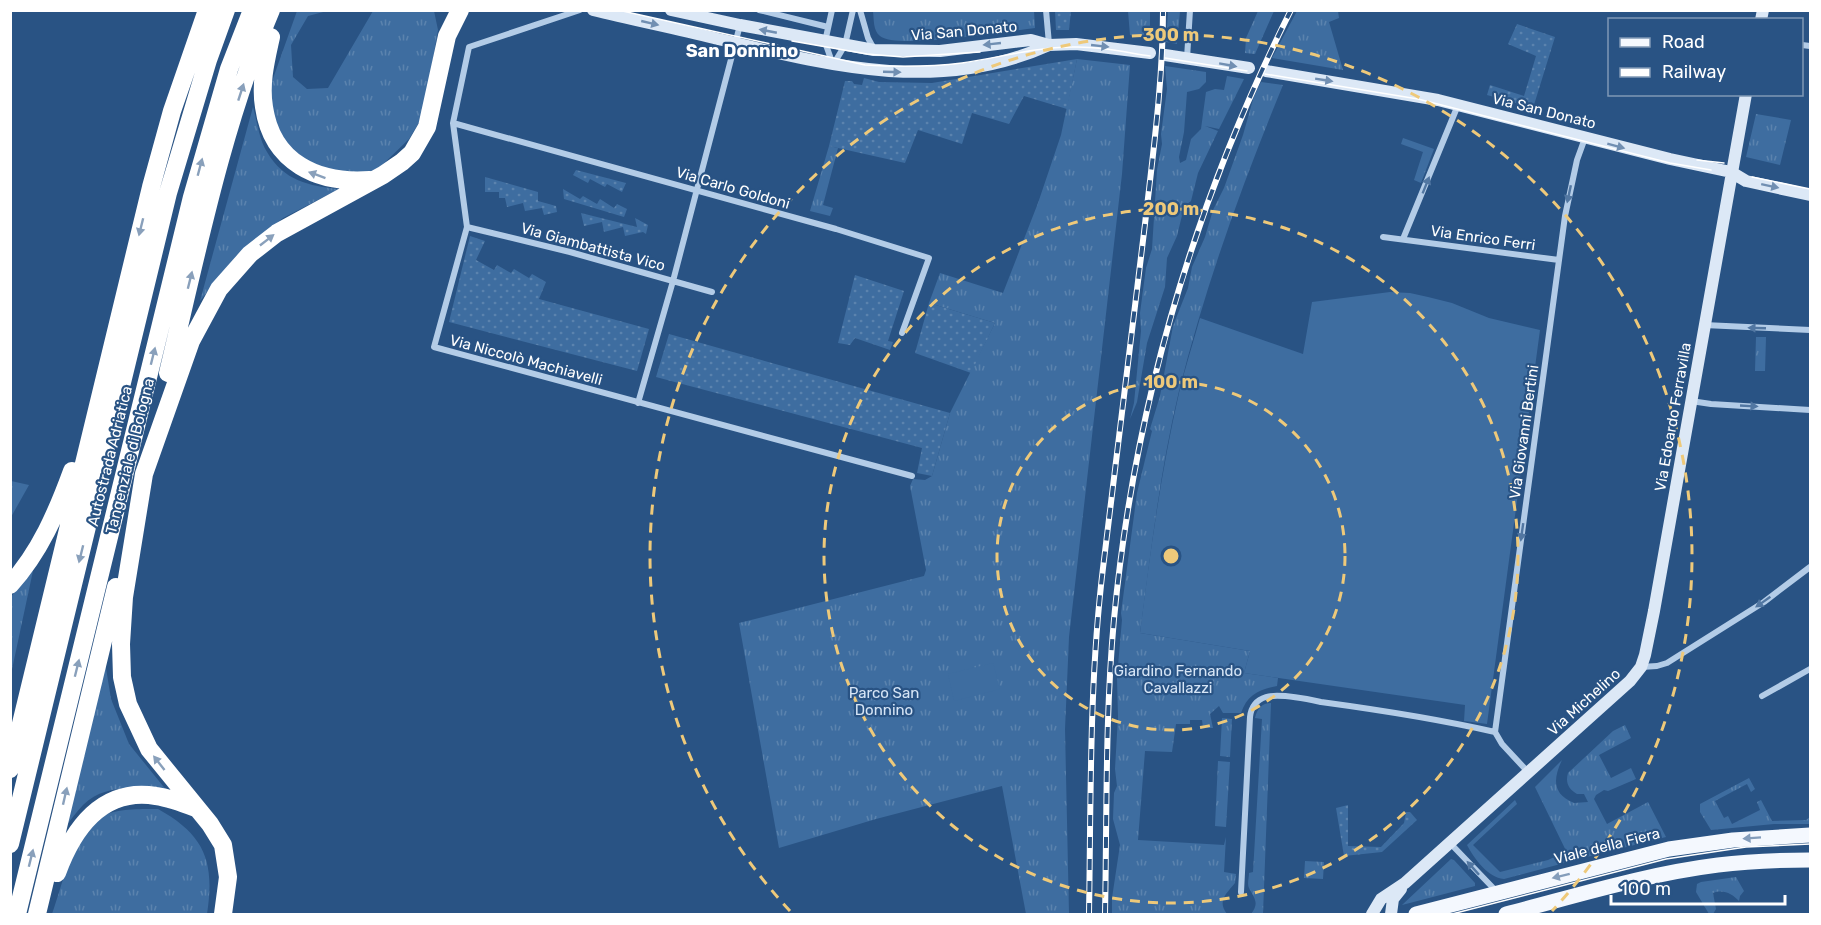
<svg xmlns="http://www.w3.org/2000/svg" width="1821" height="925" viewBox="0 0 1821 925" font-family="Rubik,sans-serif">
<defs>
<pattern id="grass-tufts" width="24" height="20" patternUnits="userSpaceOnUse" patternTransform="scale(1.5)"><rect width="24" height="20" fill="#3e6da0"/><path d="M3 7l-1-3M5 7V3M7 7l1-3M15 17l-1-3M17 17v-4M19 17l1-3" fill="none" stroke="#5b83ae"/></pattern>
<pattern id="garden-dots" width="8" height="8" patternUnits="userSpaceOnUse" patternTransform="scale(1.5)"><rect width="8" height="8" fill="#3e6da0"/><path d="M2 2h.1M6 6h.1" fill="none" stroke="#5b83ae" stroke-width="1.8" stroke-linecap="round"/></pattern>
</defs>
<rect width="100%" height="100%" fill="#295384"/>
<path fill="url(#grass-tufts)" d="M297,11h30l-19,5 -17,29 2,32 14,12 21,-1 45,-77h61l4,19 -15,86 -14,23 -32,31 -30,6 -55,-21 -18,-31 -4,-37z
M873,11h161l1,17c-25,3 -139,22 -155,8 -7,-5 -6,-17 -7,-25z
M1128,11h22v27l-20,-3z
M1168,11h12l-3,33 -11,-2z
M1258,11h16l-19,43 -10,-1 1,-15z
M1297,11h41l1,7 -10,4 14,48 -71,-12z
M1077,59l53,6 -8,109 -53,463 -4,92 4,185h-43l-24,-128 -126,33 -97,29 -40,-225 185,-47 2,-6 -16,-84 3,-7 12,1 7,-4 18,-63 45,-90 -66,-20 11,-30 63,20 35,-90 23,-68z
M1165,66l41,6v10l-7,7 -12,3 -3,40 -5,25 1,6 6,-3 5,-21 10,-10 5,-37 9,-3 9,1 3,-14 17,3 -25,50 -14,-3 13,5 -20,42 -7,28 -7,6 -7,29 -10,22 -2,29 -18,56 -10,59 -7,17 4,-16 7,-72 -1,-18 6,-45 6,-19 5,-79 5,-26 -1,-10 6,-45z
M1261,82l22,3c-41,99 -78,202 -104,306 -19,79 -28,161 -39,242l110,18 -6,22 34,5 -1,8c-18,3 -30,9 -36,27h-18l-4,-7 -9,8 3,14h-10l-1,-8h-12v4h-14l-4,28 -27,-1 -7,89 86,5 2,-8 -2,35 12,2 -1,9c-9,11 -18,18 -8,31h-115v-16l8,-53 -7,-26 1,-26 3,-7 -2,-17 3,-52 -1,-40 5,-57 -1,-7 16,-120 15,-62 -2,-2 10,-33 13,-70 15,-38 4,-21 13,-30 8,-27 11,-22 19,-53 11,-39z
M253,107c4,14 6,32 14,45 17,29 42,34 72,37l-56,29 -47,38 -36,45z
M1756,114l35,6 -11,45 -34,-8z
M1403,138l31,11 -13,34 -7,-3 9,-28 -22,-8z
M829,146l9,2 -15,57 10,3 -3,8 -20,-5z
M1756,337h10l-1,34h-10z
M11,481l18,4 -18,32 -1,-36z
M34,566l-23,108v-77z
M104,656l7,43 18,45 38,47c-28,-3 -62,-8 -84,14 -7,7 -12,15 -18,22z
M1271,703l-8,211h-12c9,-11 3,-16 -2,-26 -2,-4 0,-10 0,-15l4,-1 9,-153 -7,-1c2,-9 7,-15 16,-15z
M1222,718l10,1 -2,38 -10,-1z
M1625,725l6,13 -32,17 12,23 20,-10 5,11 -28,12 -4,-1 -8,5 -2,4 13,25 41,-22 18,35 -95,24 -36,-74 27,-27c-9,19 -10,34 12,43l14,-1 -4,-8h-7c-8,-5 -12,-11 -9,-21l45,-42z
M1218,761l12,1 -4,65 -11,-1z
M1749,778l6,11 -4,3 -4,-8 -32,17 9,17 4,-2 4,8 28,-14 -3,-8 4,-2 11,21 34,-1 4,-3v7h-36l-63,6 -11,-18v-8z
M1515,800l2,4 -44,41 27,27 48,-12 15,-7 5,9 -64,17c-16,-1 -30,-21 -37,-34z
M158,809c47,26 57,53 49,105h-155c11,-30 19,-76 46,-95 14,-11 43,-10 60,-10z
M1451,859l3,1 21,23v3l-73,19z
M1305,861l19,1 -1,17 -19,-1z
M1736,877l8,14 -4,5 -1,5c-7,-7 -15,-12 -26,-8l3,16 -3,5h-4l-13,-22 1,-8 4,-2z"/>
<path fill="url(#garden-dots)" d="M1055,11h16l-2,19h-13z
M1517,24l38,13 -22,71 -46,-13 3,-10 34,11 12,-40 -28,-12z
M1077,59l-10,50 -43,-13 -15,28 -37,-11 -10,31 -44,-14 -13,33 -76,-17 16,-65h7l2,3 8,1 2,-7 15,4 53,1z
M576,170l50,13 -4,9 -15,-8 -2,3 -15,-8 -2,4 -15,-8z
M485,177l53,15v9l18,5 1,6 -13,3 -2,-7 -17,3 -2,-8 -16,4 -2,-9h-6v-6h-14z
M563,189l17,10 3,-3 14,8 3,-5 14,9 3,-4 10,5 -3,8 -60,-18z
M581,213l56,14 -2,-9 13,7 -2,9 -3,-2 -18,4 -2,-9 -19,5 -2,-10 -18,4z
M470,236l15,5 -9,19 18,10 3,-5 14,8 3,-4 15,9 3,-4 14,8 -7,17 110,30 -12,42 -188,-49z
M855,275l49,16 -16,50 5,1 -3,8 -35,-12 -5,7 -12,-2z
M929,303l66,20 -24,50 -56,-20z
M669,334l281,79 -18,63 -15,-3 5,-25 -266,-71z
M1348,805v41l33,1 23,-24 2,-11h4l7,8 -35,32 -38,4 -8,-48z"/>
<path fill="#3e6da0" d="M1390,292l20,1 18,4 24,6 37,15 51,12 -53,394 -23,-3 1,-16 -221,-32 6,-22 -110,-18c10,-80 21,-161 39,-240 6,-25 14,-50 21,-75l103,36 9,-52z
M993,663l7,26 -46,12 -6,-27z"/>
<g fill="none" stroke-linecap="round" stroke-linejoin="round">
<path stroke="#b3cce7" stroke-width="6" d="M580,10l-111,37 -16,76 14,104 -33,120 478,129
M759,10l69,17
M832,10l-7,32 8,23
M860,10l8,28 6,11
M1046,10l3,34
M1802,45l8,1
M1187,58l3,-48
M833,65l12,-20 8,-35
M453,123l383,106 93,29 -27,75
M467,227l103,25 142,40
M1383,237l176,23
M1403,239l55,-134
M1704,325l106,5
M1691,401l20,3 99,6
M638,403l35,-122 67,-256
M1641,667l16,-1 10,-3 97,-61 46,-35
M1762,696l48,-27
M1528,772l-26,-28 -7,-12 70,-516 12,-56 8,-22
M1450,843l47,49
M1241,892l9,-175c1,-9 6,-17 16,-20 14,-4 41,2 55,5 59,8 117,17 174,30"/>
<path stroke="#dce8f6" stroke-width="12" d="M593,10c40,10 81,18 121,28 113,27 224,57 335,7
M671,10l69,15 134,25 66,1 91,-11 18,5 27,-1 74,9
M1761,20l2,-10
M1165,55l84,13
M1266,71l172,29 232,59 61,13 15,9 64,14
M1372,914l9,-15 24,-16 225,-202 11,-14 4,-12 9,-44 92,-517
M1391,914l2,-15 8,-10"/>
<path stroke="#f4f8fe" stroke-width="15" d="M1416,914l253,-65 64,-9 77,-5
M1506,914c70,-18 140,-40 212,-49 31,-4 62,-5 92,-5"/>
<path stroke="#fff" stroke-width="18" d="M271,37c-5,23 -11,46 -7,70 8,56 54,77 106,73
M168,373c29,-121 54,-247 103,-363
M10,585c30,-33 47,-73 62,-114
M10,769l141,-582 21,-76 35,-101
M10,844l158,-651 40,-133 18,-50
M57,873c16,-44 45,-86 99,-77 14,2 27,7 40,12
M17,914l175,-717 37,-128 23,-59
M37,914l79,-327
M223,914l5,-37 -5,-32 -13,-21 -61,-75 -21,-45 -6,-27 -1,-33 3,-47 20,-123 47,-133 28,-52 31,-35 27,-21 106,-58 19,-13 10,-9 15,-26 20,-91 13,-26"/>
<path stroke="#fff" stroke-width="1.5" d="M618,10l247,55c32,2 65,2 97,-2 36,-5 73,-16 110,-16 26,-1 52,5 78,9
M792,41l75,13 36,3 77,-5
M1165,58l82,13
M1265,74l153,25 252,64 41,7
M1697,160l27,3
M1752,177l58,12
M1452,914l214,-55 80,-12 64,-3"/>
<g stroke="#fff" stroke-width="6">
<path id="rail" d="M1089,914c2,-115 0,-231 14,-346 14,-115 28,-229 42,-344 8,-71 18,-142 18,-214
M1105,914c2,-98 0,-197 9,-295 20,-212 81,-418 177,-609"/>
</g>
<use href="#rail" stroke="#295384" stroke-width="4" stroke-dasharray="11" stroke-linecap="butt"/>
</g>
<defs><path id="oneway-solid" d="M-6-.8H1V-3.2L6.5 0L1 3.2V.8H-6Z" transform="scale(1.5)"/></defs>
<g fill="#718fb2">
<use href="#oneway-solid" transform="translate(650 23) rotate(13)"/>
<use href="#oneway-solid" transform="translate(768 31) rotate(-169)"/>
<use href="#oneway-solid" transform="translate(992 44) rotate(174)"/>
<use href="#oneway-solid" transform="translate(1100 46) rotate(6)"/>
<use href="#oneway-solid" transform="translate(1228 65) rotate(10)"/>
<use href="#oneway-solid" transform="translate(892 72) rotate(2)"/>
<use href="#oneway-solid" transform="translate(1324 80) rotate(9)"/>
<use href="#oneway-solid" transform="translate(1616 146) rotate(15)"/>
<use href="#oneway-solid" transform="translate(1770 186) rotate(12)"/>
</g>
<g fill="#89a0bb">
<use href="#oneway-solid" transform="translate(241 92) rotate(-72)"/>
<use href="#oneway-solid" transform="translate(200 167) rotate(-75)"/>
<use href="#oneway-solid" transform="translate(317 175) rotate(-160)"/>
<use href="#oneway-solid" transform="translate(141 227) rotate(104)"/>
<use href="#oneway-solid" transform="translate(267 240) rotate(-38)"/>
<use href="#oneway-solid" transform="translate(190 280) rotate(-76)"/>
<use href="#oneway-solid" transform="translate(153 356) rotate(-76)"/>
<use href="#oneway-solid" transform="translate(81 554) rotate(104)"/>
<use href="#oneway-solid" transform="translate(77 668) rotate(-76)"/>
<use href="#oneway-solid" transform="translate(159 763) rotate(-128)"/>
<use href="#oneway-solid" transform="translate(65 796) rotate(-77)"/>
<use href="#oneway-solid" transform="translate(31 858) rotate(-76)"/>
</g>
<g fill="#5277a2">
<use href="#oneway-solid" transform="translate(1426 185) rotate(-68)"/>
<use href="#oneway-solid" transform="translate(1569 194) rotate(102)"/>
<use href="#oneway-solid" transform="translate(1757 328) rotate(-178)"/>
<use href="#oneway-solid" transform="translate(1749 406) rotate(3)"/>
<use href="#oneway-solid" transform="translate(1522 532) rotate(98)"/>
<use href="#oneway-solid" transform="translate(1763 602) rotate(145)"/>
<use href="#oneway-solid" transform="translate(1473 868) rotate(-132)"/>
</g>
<g fill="#849dbb">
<use href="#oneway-solid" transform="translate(1752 838) rotate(176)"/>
<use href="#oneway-solid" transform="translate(1561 876) rotate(166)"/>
</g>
<g fill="none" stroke="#eec97a" stroke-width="3" stroke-dasharray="10 8">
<circle cx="1171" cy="556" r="174"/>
<circle cx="1171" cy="556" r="347"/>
<path d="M790 911A521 521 0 1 1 1552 911"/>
</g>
<g text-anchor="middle" stroke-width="4.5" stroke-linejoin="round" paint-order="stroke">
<g font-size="15" fill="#fff" stroke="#295384">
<text transform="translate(964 31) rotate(-5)" y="5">Via San Donato</text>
<text transform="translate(1544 111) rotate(14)" y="5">Via San Donato</text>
<text transform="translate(733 188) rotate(16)" y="5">Via Carlo Goldoni</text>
<text transform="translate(1483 238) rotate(8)" y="5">Via Enrico Ferri</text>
<text transform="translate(593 247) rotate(15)" y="5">Via Giambattista Vico</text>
<text transform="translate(526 360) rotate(15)" y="5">Via Niccolò Machiavelli</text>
<text transform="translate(1673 417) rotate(-80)" y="5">Via Edoardo Ferravilla</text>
<text transform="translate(1524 432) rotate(-82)" y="5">Via Giovanni Bertini</text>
<text transform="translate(110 456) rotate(-76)" y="5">Autostrada Adriatica</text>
<text transform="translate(130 456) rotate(-76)" y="5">Tangenziale di Bologna</text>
<text transform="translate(1584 702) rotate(-42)" y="5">Via Michelino</text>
<text transform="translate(1607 846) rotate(-14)" y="5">Viale della Fiera</text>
</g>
<g font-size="15" fill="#d6e5f6" stroke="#295384">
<text x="1178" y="676">Giardino Fernando<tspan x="1178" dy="17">Cavallazzi</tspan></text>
<text x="884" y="698">Parco San<tspan x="884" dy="17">Donnino</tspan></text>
</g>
<g font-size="18" font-weight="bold" fill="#fff" stroke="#295384">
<text x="742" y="57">San Donnino</text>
</g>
</g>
<circle cx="1171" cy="556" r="9" fill="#eec97a" stroke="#295384" stroke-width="3"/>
<g font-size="18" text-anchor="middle" font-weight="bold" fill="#eec97a" stroke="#295384" stroke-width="4.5" stroke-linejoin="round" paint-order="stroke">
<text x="1171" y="41">300 m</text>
<text x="1171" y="215">200 m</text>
<text x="1171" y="388">100 m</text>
</g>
<rect width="1821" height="925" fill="none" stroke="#ffffff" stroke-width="24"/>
<rect x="1608" y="18" width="195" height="78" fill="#295384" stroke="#7f98b5" stroke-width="1.5"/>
<rect x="1620" y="38" width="30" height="9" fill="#f4f8fe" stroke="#7f98b5" stroke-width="1.5"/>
<text x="1662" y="48" font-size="18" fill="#ffffff">Road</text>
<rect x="1620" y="68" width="30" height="9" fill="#ffffff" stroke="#7f98b5" stroke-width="1.5"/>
<text x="1662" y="78" font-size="18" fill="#ffffff">Railway</text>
<path d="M1611 895v9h174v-9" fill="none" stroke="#ffffff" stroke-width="3"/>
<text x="1620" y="895" font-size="18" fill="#ffffff" stroke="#295384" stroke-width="4.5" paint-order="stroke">100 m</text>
</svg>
